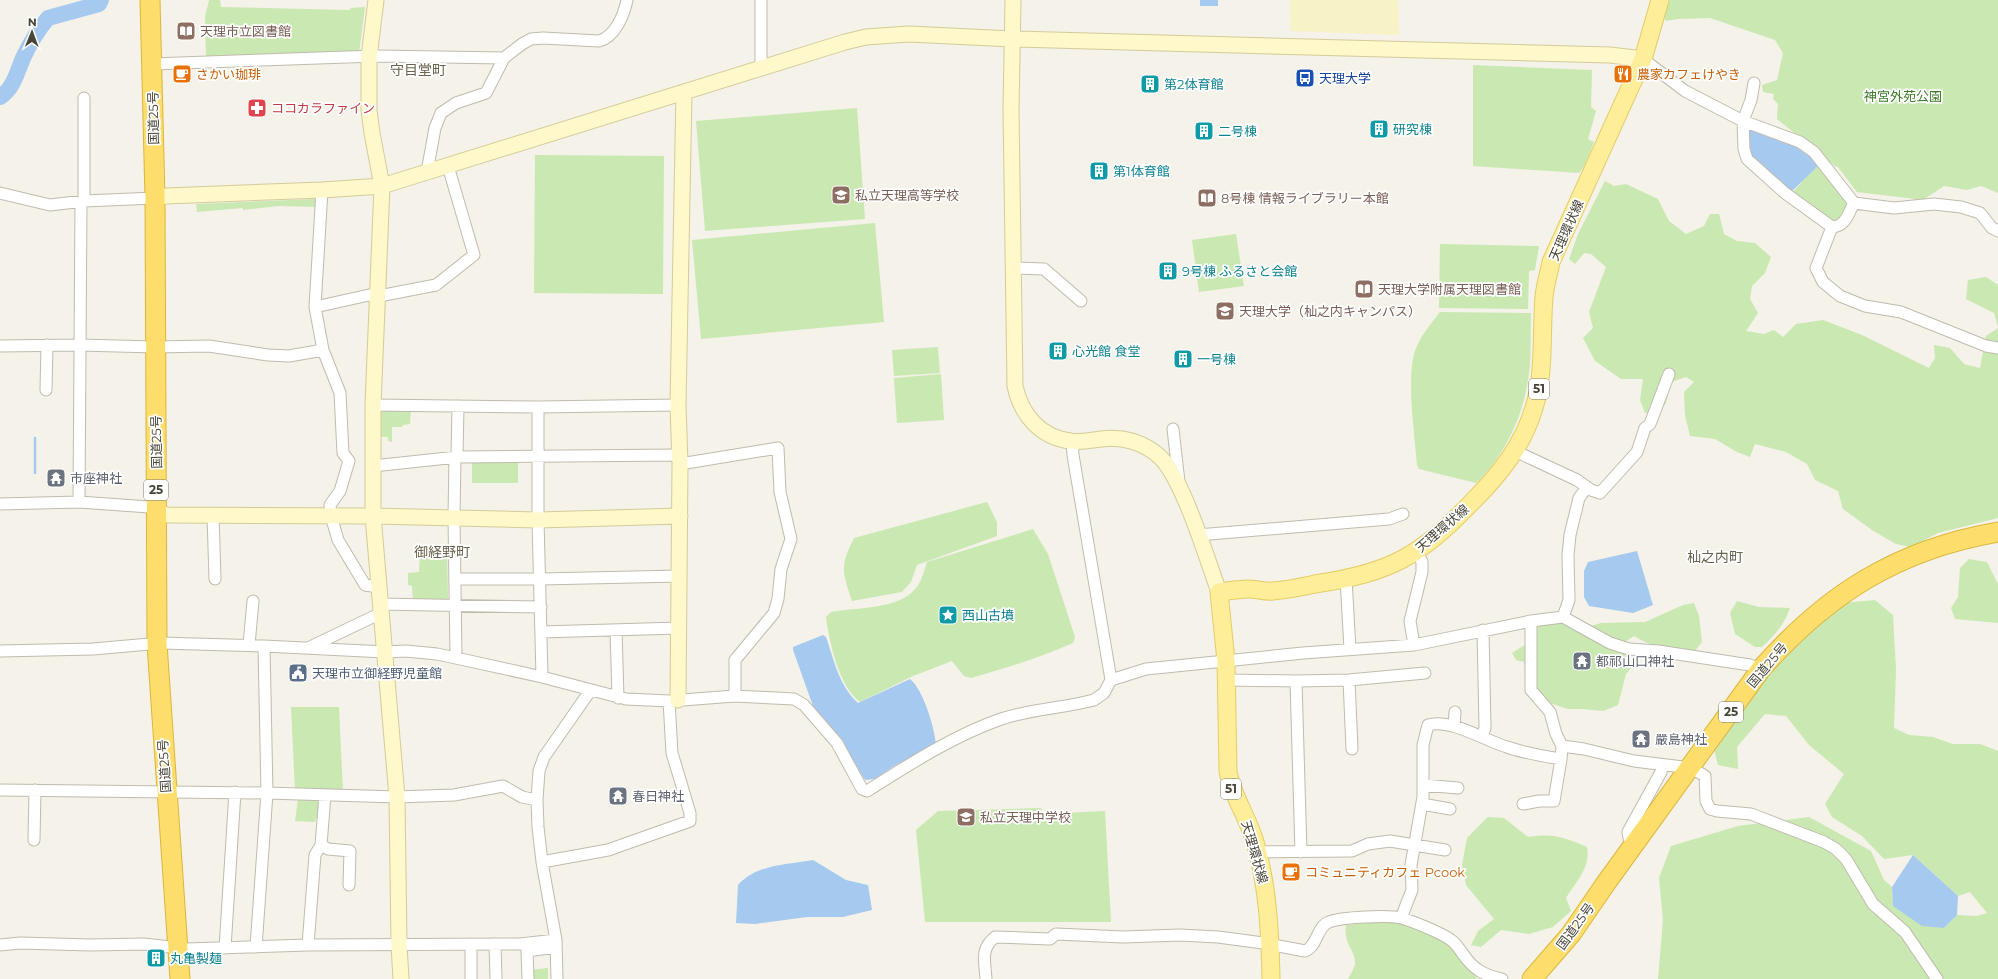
<svg xmlns="http://www.w3.org/2000/svg" width="1998" height="979" viewBox="0 0 1998 979" font-family="Montserrat,'Noto Sans JP',sans-serif">
<rect width="100%" height="100%" fill="#f4f2e9"/>
<path fill="#cae8b2" d="M209,0h11l1,7 128,3 2,-2 14,-1 -6,46 -153,8 -1,-44z
M1665,0h333v193l-17,-7 -14,4 -23,-4 -21,14 -66,-8 -20,-26 -1,1 -59,-48 1,-15 -5,-5 1,-5 -11,-2 -1,-7 15,-5 6,-27 -8,-13 -65,-22 -32,1 -12,2 -5,-8z
M1473,65l119,5 -1,37 5,4 -8,28 6,3 -9,23 -6,8 -106,-7z
M857,108l8,111 -160,12 -9,-110z
M535,155l129,1 -1,138 -129,-1z
M1819,163l30,38 -7,22 -7,1 -44,-30z
M1605,181l9,5 12,-2 32,15 11,22 17,13 18,-8 6,-12h9l5,20 13,7 18,2 16,14 -6,16 -13,13 -2,13 8,14 -12,18 18,3 10,-4 9,7 13,-13 27,-4 39,15 67,33 6,-10 -1,-13 16,3 14,16 16,4 6,-32 12,-8v190l-60,15 -27,14 -15,-3 -24,-14 -29,-21 -5,-18 -23,-11 -8,-16 -21,-12 -31,-8 -5,13 -13,-5 -22,-13 -25,-3 -5,-21 -1,-23 10,-10 -8,-5 -15,5 -5,21 -8,10h-13l-5,-13 3,-21h-22l-26,-18 -12,-23 10,-10 -4,-16 17,-45 -15,-13 -7,-1 -9,11 -6,-5 9,-25z
M315,199l2,8 -39,-1 -35,4v-2l-46,4 -1,-8z
M875,223l9,99 -183,17 -9,-99z
M1236,234l8,52 -45,6 -7,-52z
M1440,244l99,2 -4,24 -6,1 -1,38 -89,-1z
M1986,277l12,8v42l-4,-14 -28,-14 2,-19z
M1440,312l91,1c-1,22 1,45 -3,67 -5,37 -25,78 -52,103l-57,-14 -2,-4c-2,-30 -11,-86 -2,-114 5,-15 16,-27 25,-39z
M938,347l2,26 -46,3 -2,-26z
M941,374l3,46 -47,3 -3,-45z
M375,406h36l-1,18 -7,1 -1,2h-10v15l-4,-1v-4h-13z
M472,460h46v23h-46z
M987,502l10,20v14l-80,29 -6,17 -9,10 -50,9c-10,-30 -12,-35 2,-63z
M1033,529l15,25 27,83 -2,6c-34,15 -67,25 -102,35l-7,-2 -12,-15 -39,15 -53,26c-21,-15 -31,-61 -34,-85l5,-5c26,-5 68,-2 85,-24 6,-7 8,-17 11,-26z
M447,545l1,53 -5,6h-30l-1,-18 -4,-1v-12l11,-1 1,-21z
M1969,559l18,3 11,22v39l-43,-4 -4,-11 7,-11 2,-29z
M1875,600l18,15 3,54 -2,59 15,7 24,2 20,7h27l18,7v228h-340l5,-59 -4,-42 12,-32 67,-20 71,-9 62,34 13,29 8,7 1,19 51,22 13,-13 20,1 10,-3 -17,-21 -12,4 -45,-41 -29,4 -22,-23 -30,-19 -7,-13 19,-30 -35,-29 -23,-29 -21,-2 -28,33 1,22 -20,-4 -4,-16 47,-70 81,-76z
M1737,601l22,6 31,1c-6,17 -15,27 -28,39h-7l-20,-13 -5,-21z
M1694,603l5,13 3,26 -8,10c-22,-2 -41,-4 -60,-16l-8,5 -2,13 12,8 -10,12 -8,31 -15,6 -20,-2h-15l-28,-9 -12,-16 -4,-22 -8,-2 -4,-7 16,-10 9,-19 27,-1 13,7 24,-7 44,-1 38,-17z
M291,707h48l4,84 -48,-1z
M298,799l23,1 -1,18h-4l-1,4 -20,-1z
M1041,808l1,6 63,-3 6,111h-186l-9,-92 22,-19z
M1488,817l16,1 24,19c25,-4 36,0 59,10 4,20 -11,35 -21,51l5,13 -18,16 -24,7 -28,-4 -20,17 -10,-2 7,-14 16,-12 -28,-34 -4,-20 5,-27z
M1394,920l45,18 14,9 9,14 16,18h-130c2,-4 6,-10 7,-15 1,-14 -12,-19 -9,-39z
M548,968v11h-18v-9z"/>
<path fill="#f8f3c6" d="M1290,0h108l1,35 -108,-4z"/>
<path fill="#a6c9f0" d="M1200,0h18v6h-18z
M1746,127l43,15 29,20v4l-28,27 -37,-33 -6,-11z
M1637,551l16,54 -20,8 -44,-7 -5,-9v-26l4,-9z
M823,635l3,2c8,23 13,49 32,66l52,-24c13,10 25,50 26,66l-42,21 -19,13 -10,1 -28,-46 -24,-28 -20,-56v-3z
M1913,855l45,41 -1,19 -13,13 -22,-2 -29,-20 -1,-19z
M813,860l33,20 22,5 4,25 -29,7h-36l-52,7 -19,-1 2,-38c19,-21 48,-20 75,-25z"/>
<g fill="none" stroke-linecap="round" stroke-linejoin="round">
<path stroke="#a6c9f0" stroke-width="2.5" d="M35,473v-35"/>
<path stroke="#a6c9f0" stroke-width="16" d="M0,97c14,-9 17,-25 23,-39 7,-15 15,-28 25,-40l51,-14 2,-4"/>
<g stroke="#c0bbac" stroke-width="13">
<path id="street" d="M761,0v67
M1643,59l42,32 58,30 57,21 14,10 40,51 40,5 40,-4 27,3 19,6 12,15 6,3
M152,64l224,-8 128,2
M1754,83l-3,17 -8,21 1,28 3,10 38,34 47,34 -16,41 7,14 17,14 25,10 36,6 85,34 12,2
M84,98v103
M427,172l8,-44 6,-15 15,-10 30,-10 18,-35 18,-14 9,-5 12,-1 56,3c16,-4 25,-26 28,-41
M322,190l-7,117 8,43 17,43 3,60 6,8 -9,30 -10,14 1,11 7,24 27,45 14,2
M0,193l50,12 34,-4 71,-3
M1832,227c14,-1 16,-13 22,-24
M1013,268l31,1 37,32
M315,307l54,-12 10,1 57,-11 38,-30 -26,-89
M0,346l80,-1 75,2 54,-1 59,9 21,1 34,-6
M46,390l1,-45
M373,405l165,2 140,-2
M538,407v113l4,157
M1173,429l6,53
M1515,451l62,29 14,10 9,3 37,-41 8,-24 5,-4 19,-50
M455,457l-1,61 2,140
M457,457l1,-51
M680,464l98,-16 2,44 11,47 -10,30 -3,30 -4,14 -39,47v36
M373,466l84,-9 222,-2
M79,502l2,-301
M0,504l79,-2 70,5 7,4
M213,515l2,64
M1198,535l191,-16 14,-5
M455,579h86l139,-3
M1346,579l4,70
M380,604l161,3
M1563,617l6,-17 -1,-45 2,-20 9,-37 8,-11
M616,630l2,68
M541,632l138,-4
M249,645l4,-44
M1414,645l-4,-24 12,-49v-10l-5,-10
M310,647l71,-34
M0,651l93,-2 68,-6 103,3 121,6 21,-1 31,3 19,4 86,19 84,22 43,2 66,-5 59,3 10,6 33,38 25,46 5,2c43,-27 86,-55 134,-72 30,-10 63,-11 93,-19l10,-7 7,-13 -38,-225 -1,-13
M1111,680l35,-11 157,-16 111,-8 117,-24 32,-4 47,26 19,6 29,2 92,14 11,4
M1227,680l69,1 5,171
M1349,680l3,69
M1296,681l53,-1 76,-7
M1454,726l1,-14
M1482,737l3,-9 -2,-98
M1562,746l22,3 50,12 57,7 14,8 1,25 4,8 7,2 34,3 73,28 12,7 10,10 27,45 32,28 32,47
M1423,785l35,3
M0,790l267,3 130,4 57,-2 49,-9 19,11 15,3
M1422,804l28,5
M1523,804l16,-3h15l7,-42
M34,840l1,-50
M1635,843l-6,-5 -1,-6 33,-60 2,-7
M321,845l7,4 22,2 -1,34
M1257,852l95,-1 16,-7 22,-3 55,9
M542,862l66,-12 82,-29v-8l-18,-60 -3,-52
M1401,918l11,-28 -1,-25 12,-68v-52l5,-20c22,-7 58,16 79,22 17,6 36,9 54,12l1,-13 -6,-12 -6,-22 -19,-22v-69
M471,944v35
M495,944l1,35
M0,945l20,-2 70,2 54,-1 43,5 121,-4 212,-1 36,-4
M308,945l7,-90 6,-10 4,-50
M256,947l11,-154 -3,-147
M225,948l10,-156
M528,979l-1,-28 29,-4
M557,979l-1,-39 -14,-78 -4,-35 -1,-27 2,-29 5,-14 46,-66
M986,979c-1,-18 -6,-30 9,-42l55,2 6,-5 67,3 57,-2 38,2 45,6 42,8c13,-5 11,-24 24,-29 12,-5 60,-7 72,-4 11,3 41,15 50,22 5,3 8,9 12,14 11,16 21,21 39,25"/>
</g>
<g stroke="#d4cb99" stroke-width="17">
<path id="secondary" d="M376,0l-7,57v53l3,23 10,53 -9,219v111l24,281 2,148 2,34
M1013,0l-2,110 4,276c6,29 26,52 56,55 10,2 20,-1 30,-2 21,-3 43,3 59,18 23,22 47,102 59,135
M155,198l11,-2 156,-6 60,-4 463,-144 21,-5 43,-3 103,5 598,16 33,4
M156,511l11,4 206,1 165,4 142,-4
M678,700l2,-236 -2,-59 6,-313"/>
</g>
<g stroke="#e4cd68" stroke-width="19">
<path id="primary" d="M1271,979c-1,-47 -3,-92 -16,-137 -7,-25 -23,-46 -27,-71l-2,-110 -7,-69c10,-1 20,-3 30,-3 8,0 16,3 24,2 14,-1 28,-4 42,-7 76,-11 105,-28 158,-83 27,-27 50,-56 61,-93 11,-35 7,-74 10,-111 1,-12 5,-24 7,-35l92,-203 17,-59"/>
</g>
<g stroke="#ddb53b" stroke-width="21">
<path id="highway" d="M150,0l5,198 2,446 23,335
M1532,979l39,-45 35,-51 155,-214c66,-75 137,-120 237,-137"/>
</g>
<use href="#street" stroke="#fff" stroke-width="11"/>
<use href="#secondary" stroke="#fef8ca" stroke-width="15"/>
<use href="#primary" stroke="#feed99" stroke-width="17"/>
<use href="#highway" stroke="#fdde6c" stroke-width="19"/>
</g>
<defs>
<g id="library-square" transform="scale(1)"><rect x="-9" y="-9" width="18" height="18" rx="4" fill="#8d6e63" stroke="#fff"/><path d="M-6-4Q-3-5.5-.7-3.5V5Q-3 3-6 4ZM6-4Q3-5.5 .7-3.5V5Q3 3 6 4Z" fill="#fff"/></g>
<g id="cafe-square" transform="scale(1)"><rect x="-9" y="-9" width="18" height="18" rx="4" fill="#e8710a" stroke="#fff"/><path d="M-5.5-4.5H6V0H3Q3 3.5 0 3.5H-2.5Q-5.5 3.5-5.5 0ZM3-3.2v2h1.7v-2ZM-6 4.5H4V6H-6Z" fill="#fff"/></g>
<g id="restaurant-square" transform="scale(1)"><rect x="-9" y="-9" width="18" height="18" rx="4" fill="#e8710a" stroke="#fff"/><path d="M-5-6h1v4h1v-4h1v4h1v-4h1v5L-1.5 .5V6h-2V.5L-5-1ZM5-6V6H3V1.5H1.5Q1.5-4 5-6Z" fill="#fff"/></g>
<g id="bus-square" transform="scale(1)"><rect x="-9" y="-9" width="18" height="18" rx="4" fill="#1a4fb4" stroke="#fff"/><path d="M-5-6H5V4H4V6H2V4H-2V6H-4V4H-5ZM-3.5-4V0h7V-4ZM-3.5 1.2v1.5H-2V1.2ZM2 1.2v1.5H3.5V1.2Z" fill="#fff"/></g>
<g id="building-square" transform="scale(1)"><rect x="-9" y="-9" width="18" height="18" rx="4" fill="#0f9aa8" stroke="#fff"/><path d="M-4-6H4V6H1V3H-1V6H-4ZM-2.5-4.3h1.7v1.8h-1.7ZM.8-4.3h1.7v1.8H.8ZM-2.5-1h1.7V.8h-1.7ZM.8-1h1.7V.8H.8Z" fill="#fff"/></g>
<g id="pharmacy-square" transform="scale(1)"><rect x="-9" y="-9" width="18" height="18" rx="4" fill="#e0444e" stroke="#fff"/><path d="M-2-6h4v4h4v4h-4v4h-4v-4h-4v-4h4Z" fill="#fff"/></g>
<g id="school-square" transform="scale(1)"><rect x="-9" y="-9" width="18" height="18" rx="4" fill="#8d6e63" stroke="#fff"/><path d="M0-5L7-2L0 1L-7-2ZM-4 1L0 2.5L4 1V4Q0 6-4 4Z" fill="#fff"/></g>
<g id="university-square" transform="scale(1)"><rect x="-9" y="-9" width="18" height="18" rx="4" fill="#8d6e63" stroke="#fff"/><path d="M0-5L7-2L0 1L-7-2ZM-4 1L0 2.5L4 1V4Q0 6-4 4Z" fill="#fff"/></g>
<g id="temple-square" transform="scale(1)"><rect x="-9" y="-9" width="18" height="18" rx="4" fill="#6b7280" stroke="#fff"/><path d="M0-6L5-2H3V0L6.5 2.5H4V6H1.5V3h-3V6H-4V2.5H-6.5L-3 0V-2H-5Z" fill="#fff"/></g>
<g id="sight-square" transform="scale(1)"><rect x="-9" y="-9" width="18" height="18" rx="4" fill="#0f9aa8" stroke="#fff"/><path d="M0-6L1.8-2.2L6-1.7L2.9 1.2L3.7 5.4L0 3.3L-3.7 5.4L-2.9 1.2L-6-1.7L-1.8-2.2Z" fill="#fff"/></g>
<g id="civic-square" transform="scale(1)"><rect x="-9" y="-9" width="18" height="18" rx="4" fill="#5c6f8a" stroke="#fff"/><path d="M-.6-6.5H3V-4.5H.6V-3L4-1V1h2V6H-6V1h2V-1L-.6-3ZM-1.2 2.5V6h2.4V2.5Z" fill="#fff"/></g>
</defs>
<g fill-rule="evenodd">
<use href="#library-square" x="186" y="31"/>
<use href="#cafe-square" x="182" y="74"/>
<use href="#restaurant-square" x="1623" y="74"/>
<use href="#bus-square" x="1305" y="78"/>
<use href="#building-square" x="1150" y="84"/>
<use href="#pharmacy-square" x="257" y="108"/>
<use href="#building-square" x="1379" y="129"/>
<use href="#building-square" x="1204" y="131"/>
<use href="#building-square" x="1099" y="171"/>
<use href="#school-square" x="841" y="195"/>
<use href="#library-square" x="1207" y="198"/>
<use href="#building-square" x="1168" y="271"/>
<use href="#library-square" x="1364" y="289"/>
<use href="#university-square" x="1225" y="311"/>
<use href="#building-square" x="1058" y="351"/>
<use href="#building-square" x="1183" y="359"/>
<use href="#temple-square" x="56" y="478"/>
<use href="#sight-square" x="948" y="615"/>
<use href="#temple-square" x="1582" y="661"/>
<use href="#civic-square" x="298" y="673"/>
<use href="#temple-square" x="1641" y="739"/>
<use href="#temple-square" x="618" y="796"/>
<use href="#school-square" x="966" y="817"/>
<use href="#cafe-square" x="1291" y="872"/>
<use href="#building-square" x="156" y="958"/>
</g>
<g text-anchor="middle" stroke-width="3.5" stroke-linejoin="round" paint-order="stroke">
<g fill="#fff" stroke="#7f7c73" stroke-width="1">
<rect x="1529" y="379" width="20" height="20" rx="3"/>
<rect x="144" y="480" width="24" height="20" rx="3"/>
<rect x="1719" y="702" width="24" height="20" rx="3"/>
<rect x="1221" y="779" width="20" height="20" rx="3"/>
</g>
<g font-size="12" font-weight="bold" fill="#484437">
<text x="1539" y="393">51</text>
<text x="156" y="494">25</text>
<text x="1731" y="716">25</text>
<text x="1231" y="793">51</text>
</g>
<g font-size="13" fill="#785e54" stroke="#fff" text-anchor="start">
<text x="200" y="36">天理市立図書館</text>
<text x="855" y="200">私立天理高等学校</text>
<text x="1221" y="203">8号棟 情報ライブラリー本館</text>
<text x="1378" y="294">天理大学附属天理図書館</text>
<text x="1239" y="316">天理大学（杣之内キャンパス）</text>
<text x="980" y="822">私立天理中学校</text>
</g>
<g font-size="13" fill="#c56008" stroke="#fff" text-anchor="start">
<text x="196" y="79">さかい珈琲</text>
<text x="1637" y="79">農家カフェけやき</text>
<text x="1305" y="877">コミュニティカフェ Pcook</text>
</g>
<g font-size="13" fill="#164399" stroke="#fff" text-anchor="start">
<text x="1319" y="83">天理大学</text>
</g>
<g font-size="13" fill="#0d838f" stroke="#fff" text-anchor="start">
<text x="1164" y="89">第2体育館</text>
<text x="1393" y="134">研究棟</text>
<text x="1218" y="136">二号棟</text>
<text x="1113" y="176">第1体育館</text>
<text x="1182" y="276">9号棟 ふるさと会館</text>
<text x="1072" y="356">心光館 食堂</text>
<text x="1197" y="364">一号棟</text>
<text x="962" y="620">西山古墳</text>
<text x="170" y="963">丸亀製麺</text>
</g>
<g font-size="13" fill="#3f7b2a" stroke="#fff">
<text x="1903" y="101">神宮外苑公園</text>
</g>
<g font-size="13" fill="#be3a42" stroke="#fff" text-anchor="start">
<text x="271" y="113">ココカラファイン</text>
</g>
<g font-size="13" fill="#484437" stroke="#fff">
<text transform="translate(153 118) rotate(-91)" y="5">国道25号</text>
<text transform="translate(1566 230) rotate(-66)" y="5">天理環状線</text>
<text transform="translate(156 442) rotate(-91)" y="5">国道25号</text>
<text transform="translate(1442 528) rotate(-41)" y="5">天理環状線</text>
<text transform="translate(1767 665) rotate(-50)" y="5">国道25号</text>
<text transform="translate(164 766) rotate(-94)" y="5">国道25号</text>
<text transform="translate(1255 852) rotate(74)" y="5">天理環状線</text>
<text transform="translate(1575 926) rotate(-54)" y="5">国道25号</text>
</g>
<g font-size="13" fill="#5b616d" stroke="#fff" text-anchor="start">
<text x="70" y="483">市座神社</text>
<text x="1596" y="666">都祁山口神社</text>
<text x="1655" y="744">嚴島神社</text>
<text x="632" y="801">春日神社</text>
</g>
<g font-size="13" fill="#4e5e75" stroke="#fff" text-anchor="start">
<text x="312" y="678">天理市立御経野児童館</text>
</g>
<g font-size="14" fill="#6b634f" stroke="#fff">
<text x="418" y="75">守目堂町</text>
<text x="442" y="557">御経野町</text>
<text x="1715" y="562">杣之内町</text>
</g>
</g>
<g transform="translate(32 32) rotate(1)" stroke="#ffffff" stroke-width="3" paint-order="stroke">
<path d="M0-3L7 15L0 10L-7 15Z" fill="#484437"/>
<text y="-6" font-size="11" font-weight="bold" text-anchor="middle" fill="#484437">N</text>
</g>
</svg>
